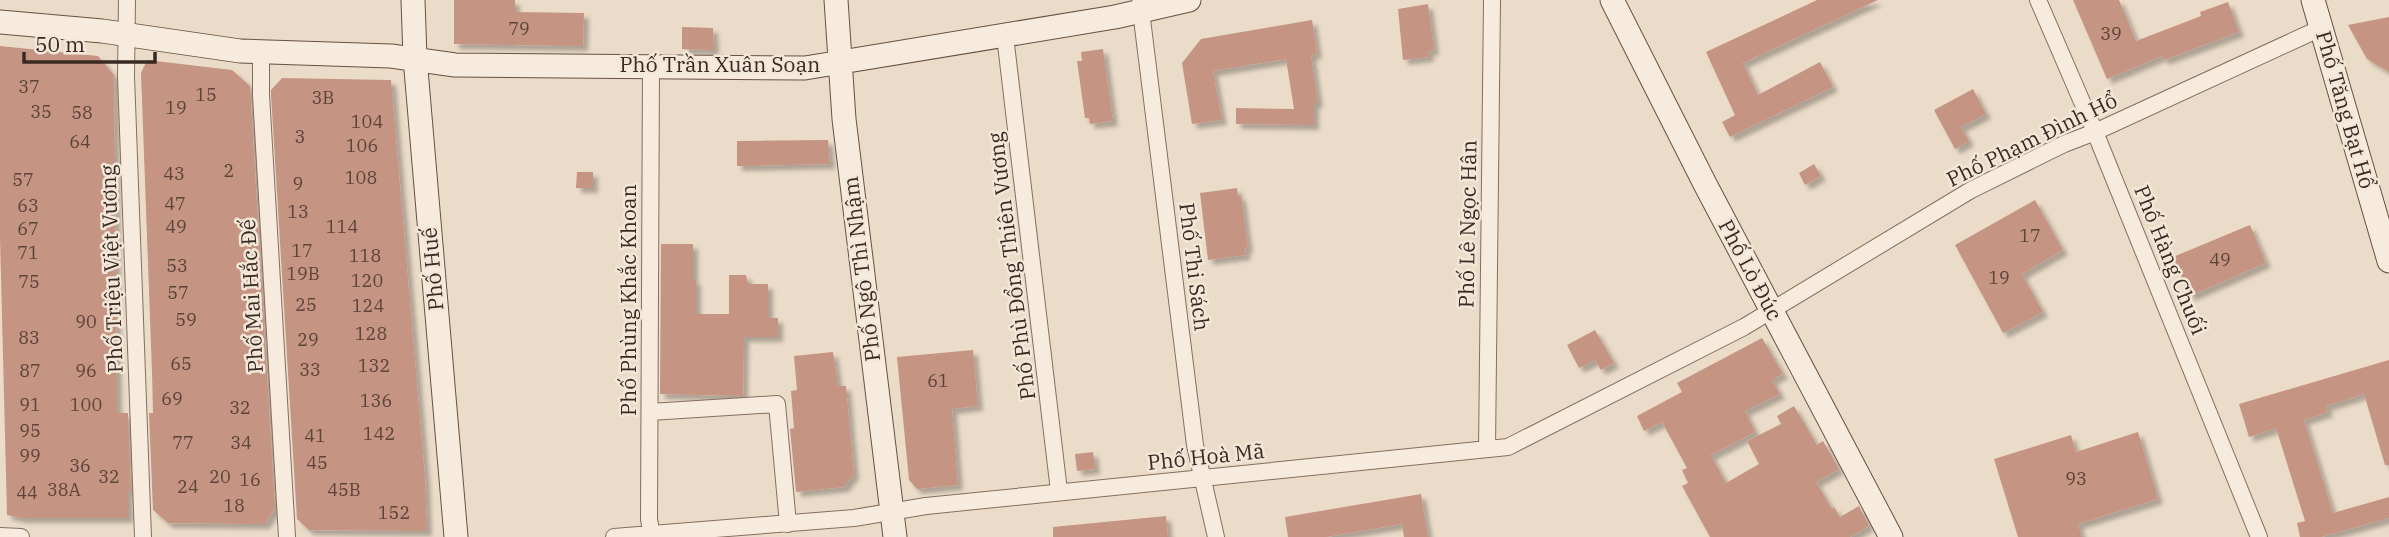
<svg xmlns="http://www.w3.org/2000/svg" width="2389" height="537" viewBox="0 0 2389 537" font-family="'IBM Plex Serif',serif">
<defs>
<filter id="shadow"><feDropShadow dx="5" dy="5" stdDeviation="2" flood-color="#0004"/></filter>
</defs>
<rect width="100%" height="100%" fill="#ebdcc9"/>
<path fill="#c69483" filter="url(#shadow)" d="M454,0h61v12l69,1 -1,33 -129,-2z
M1817,0h61l-135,63 15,32 62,-33 13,25 -103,50 -8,-15 13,-7 -29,-63z
M2073,0h46l17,41 65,-25 -1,-4 28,-10 11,30 -75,28 -2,-4 -55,23z
M1428,4l6,46 -6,1 1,6 -26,3 -5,-51z
M2389,17v55l-22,-13 -19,-34z
M1312,20l5,34 -6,1 7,48h-4v22l-78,-1v-16l58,1 -8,-50 -73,12 9,49 -30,4 -10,-61 19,-24z
M682,27l31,1 1,22 -32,-1z
M0,46l98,10 16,19 3,338h11l3,79 -3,-2v28h-106l-15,-3 -7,-278z
M1103,49l10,72 -23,3 -1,-6h-4l-8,-57h5l-1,-9z
M147,60l85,10 18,16 25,422 -10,16 -97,-1 -15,-13 -4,-97h4l-1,-40 -11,-300z
M282,78l109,2 34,397 2,54 -118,-1 -12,-11 -26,-424v-5z
M1973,89l13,25 -25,13 8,14 -14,8 -21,-39z
M828,140l2,24 -93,2v-25z
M1814,164l7,12 -16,9 -6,-12z
M577,172h16v16h-17z
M1237,188l1,8h3l7,52h-3l1,7 -38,5 -8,-67z
M2035,200l28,50 -41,24 21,38 -40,21 -48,-88z
M2250,225l16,38 -76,33 -17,-39z
M661,244h32v36h3v34h33v-39h17l2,9h20v34h10v19h-34l-1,59 -83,-2z
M1595,330l19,33 -13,7 -6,-10 -16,8 -12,-23z
M1762,338l21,36 -11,6 8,14 -35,17 10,21 -44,23 15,28 33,-19 -12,-23 34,-17 -4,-8 17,-10 23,39 6,-4 16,28 -23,13 16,27 2,-2 6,10 19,-11 10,20 -19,11h-140l-28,-51 6,-3 -6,-13 5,-2 -25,-46 -18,9 -7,-15 45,-24 -5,-9z
M973,350l5,56 -26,3 6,76 -41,4 -8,-9 -12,-123z
M833,352l5,34h8l8,88 -10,13 -48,5 -6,-63 4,-1 -3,-37 6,-1 -3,-34z
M2389,360v105h-4l-21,-71 -38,12 2,6 -24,8 29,93 56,-16v21l-68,19h-21l-3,-14 8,-2 -29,-93 -27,9 -10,-33z
M2138,432l20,67 -80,25 4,13h-64l-24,-78 77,-24 5,17z
M1093,452l2,17 -18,2 -2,-17z
M1421,494l7,43h-24l-2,-13 -76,13h-38l-3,-20z
M1166,516l2,21h-115v-10z"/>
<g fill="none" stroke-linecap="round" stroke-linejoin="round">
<g stroke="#866e5f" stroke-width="18">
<path id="street" d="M127,0l-1,76 17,461
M2038,0l57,132 164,405
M1140,3l55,442 21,92
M1005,36l54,455
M261,52v43l26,442
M651,66l-2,453 3,18
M650,412l127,-8 11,120
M1487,449l5,-449
M0,536l21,1
M614,537l240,-19 72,-12 582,-59 236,-120 227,-137 93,-46 31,-12 226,-104"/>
</g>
<g stroke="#685042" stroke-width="25">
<path id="secondary" d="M413,0l2,58 41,479
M836,0l8,119 51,418
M1612,0l93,184 186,353
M2313,0l76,261
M0,22l102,9 138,20 151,5 64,9 350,3 310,-51 74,-17"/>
</g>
<use href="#street" stroke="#f6ebdc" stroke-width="16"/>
<use href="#secondary" stroke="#f6ebdc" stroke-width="23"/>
</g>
<g text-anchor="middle" stroke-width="5" stroke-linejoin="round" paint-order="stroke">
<g font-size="18" fill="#5c443a">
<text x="519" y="35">79</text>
<text x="2111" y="40">39</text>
<text x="29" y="93">37</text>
<text x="206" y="101">15</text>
<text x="323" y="104">3B</text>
<text x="176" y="114">19</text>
<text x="41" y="118">35</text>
<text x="82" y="119">58</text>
<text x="367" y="128">104</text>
<text x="300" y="143">3</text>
<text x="80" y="148">64</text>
<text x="362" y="152">106</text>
<text x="229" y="177">2</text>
<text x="174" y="180">43</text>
<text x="361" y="184">108</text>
<text x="23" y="186">57</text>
<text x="298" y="190">9</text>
<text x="175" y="210">47</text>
<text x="28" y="212">63</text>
<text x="298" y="218">13</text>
<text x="176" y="233">49</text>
<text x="342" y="233">114</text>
<text x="28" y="235">67</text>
<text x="2030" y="242">17</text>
<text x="302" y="257">17</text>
<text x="28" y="259">71</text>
<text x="365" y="262">118</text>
<text x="2220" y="266">49</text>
<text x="177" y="272">53</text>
<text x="303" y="280">19B</text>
<text x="1999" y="284">19</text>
<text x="367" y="287">120</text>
<text x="29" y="288">75</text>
<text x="178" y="299">57</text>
<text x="306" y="311">25</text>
<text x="368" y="312">124</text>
<text x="186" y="326">59</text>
<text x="86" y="328">90</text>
<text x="371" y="340">128</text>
<text x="29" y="344">83</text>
<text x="308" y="346">29</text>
<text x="181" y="370">65</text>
<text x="374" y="372">132</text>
<text x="310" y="376">33</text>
<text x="30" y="377">87</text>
<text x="86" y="377">96</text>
<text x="938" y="387">61</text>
<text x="172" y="405">69</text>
<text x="376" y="407">136</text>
<text x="30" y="411">91</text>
<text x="86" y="411">100</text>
<text x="240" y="414">32</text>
<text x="30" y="437">95</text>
<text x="379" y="440">142</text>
<text x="315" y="442">41</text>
<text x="183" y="449">77</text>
<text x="241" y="449">34</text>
<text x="30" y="462">99</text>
<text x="317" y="469">45</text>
<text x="80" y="472">36</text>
<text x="109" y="483">32</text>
<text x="220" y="483">20</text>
<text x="2076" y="485">93</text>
<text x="250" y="486">16</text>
<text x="188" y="493">24</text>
<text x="64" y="496">38A</text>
<text x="344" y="496">45B</text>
<text x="27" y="499">44</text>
<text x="234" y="512">18</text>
<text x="394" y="519">152</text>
</g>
<g font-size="21" fill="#382922" stroke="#f3e7d8">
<text x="720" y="72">Phố Trần Xuân Soạn</text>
<text transform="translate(2345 110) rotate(74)" y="7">Phố Tăng Bạt Hổ</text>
<text transform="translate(2032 140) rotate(-26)" y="7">Phố Phạm Đình Hổ</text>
<text transform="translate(1468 224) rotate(-89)" y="7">Phố Lê Ngọc Hân</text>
<text transform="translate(2170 260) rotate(68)" y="7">Phố Hàng Chuối</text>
<text transform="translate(1012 266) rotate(-97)" y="7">Phố Phù Đổng Thiên Vương</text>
<text transform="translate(1194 267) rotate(83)" y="7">Phố Thi Sách</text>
<text transform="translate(112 269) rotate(-92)" y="7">Phố Triệu Việt Vương</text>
<text transform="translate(433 269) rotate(-95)" y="7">Phố Huế</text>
<text transform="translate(862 269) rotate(-97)" y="7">Phố Ngô Thì Nhậm</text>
<text transform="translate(1750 270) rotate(62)" y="7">Phố Lò Đúc</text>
<text transform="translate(252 296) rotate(-93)" y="7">Phố Mai Hắc Đế</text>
<text transform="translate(629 300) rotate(-90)" y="7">Phố Phùng Khắc Khoan</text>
<text transform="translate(1206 457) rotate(-6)" y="7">Phố Hoà Mã</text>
</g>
</g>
<path d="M24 52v10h131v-10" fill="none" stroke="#382922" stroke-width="3.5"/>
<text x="35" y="52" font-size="21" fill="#382922" stroke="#f3e7d8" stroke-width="5" paint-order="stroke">50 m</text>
</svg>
